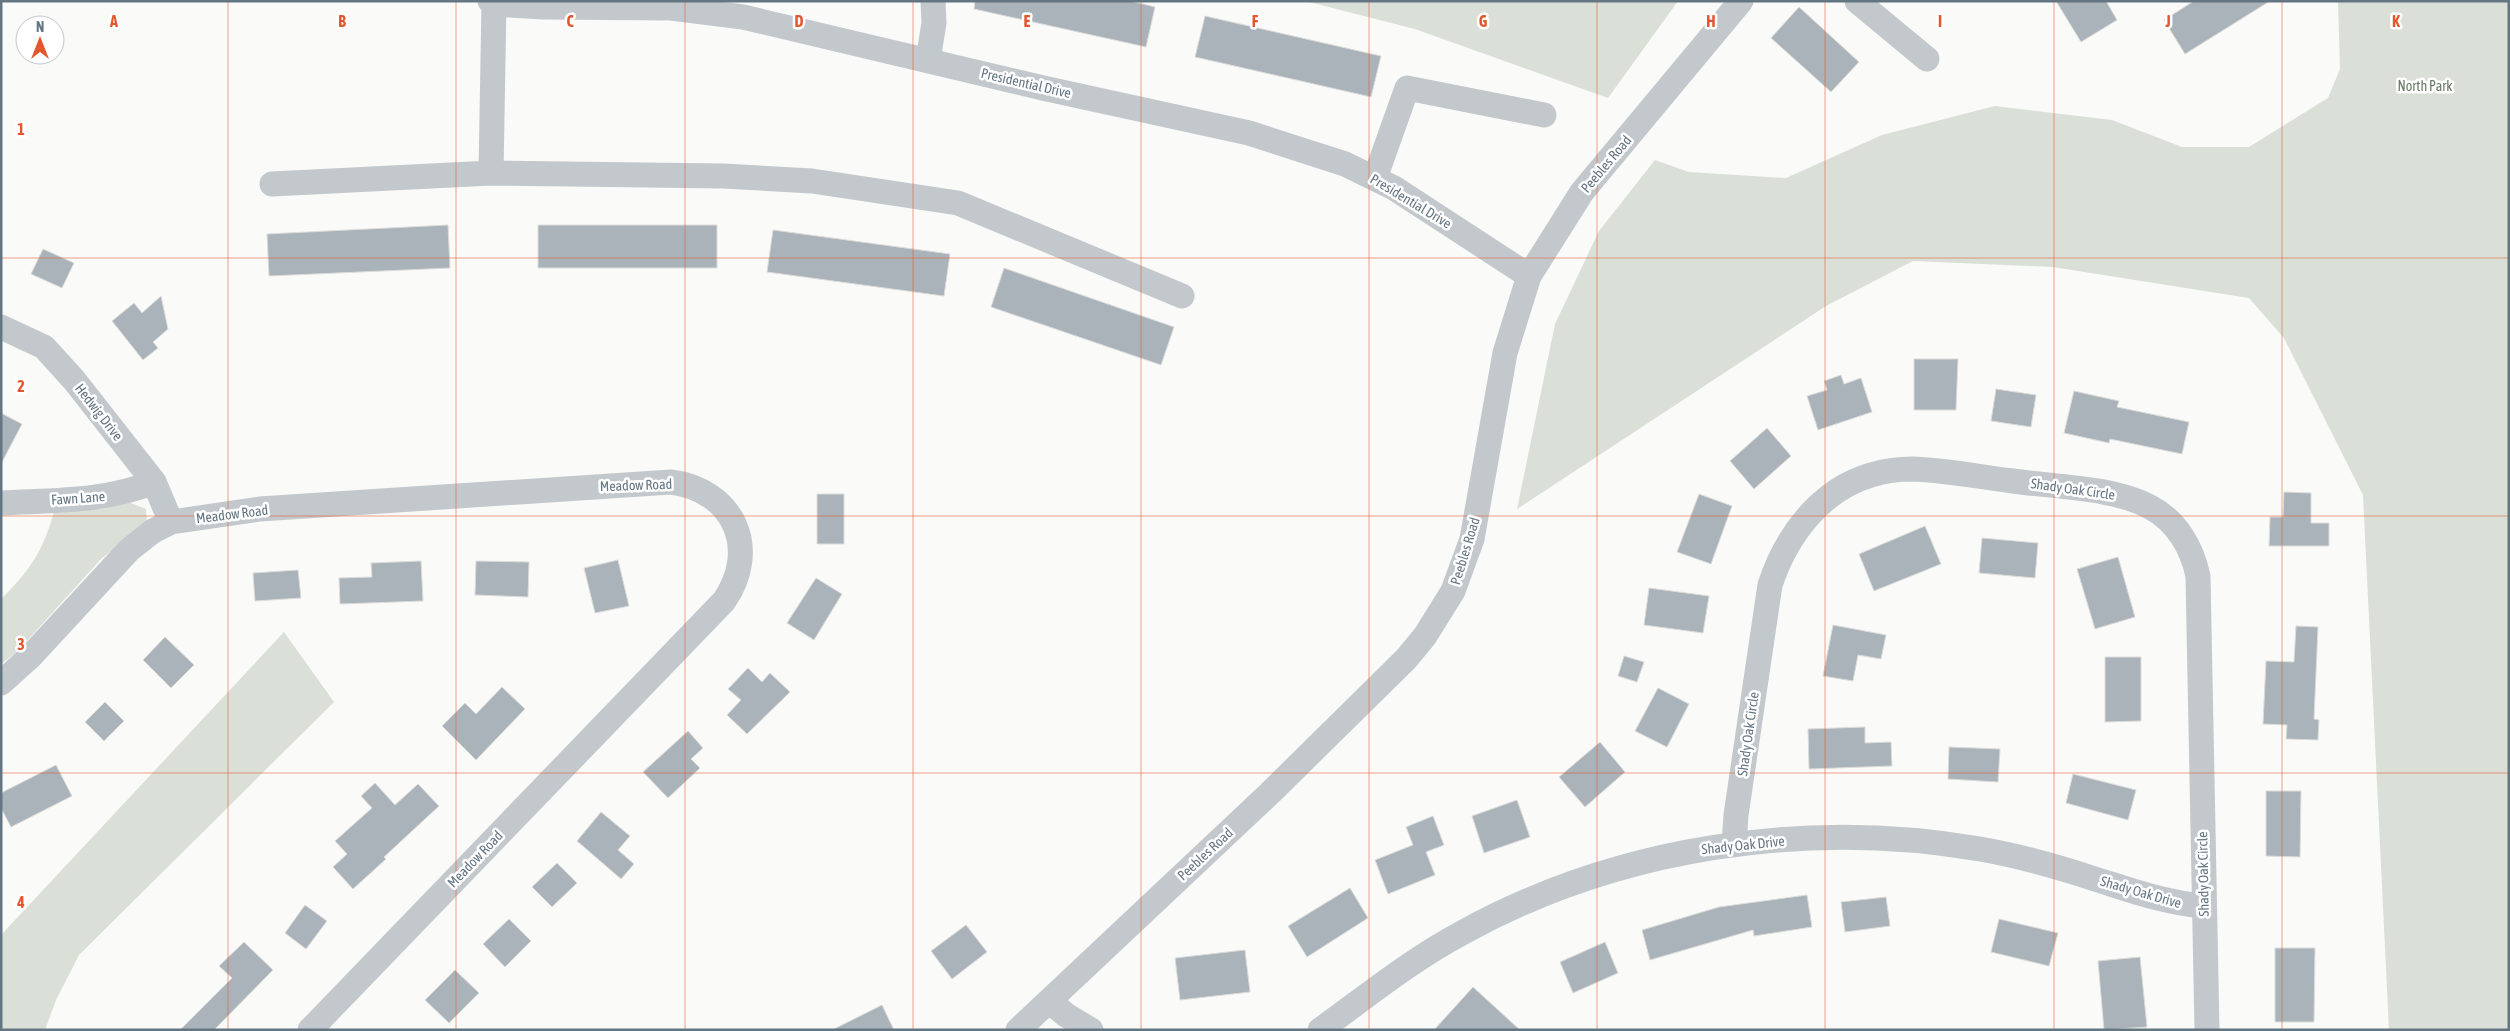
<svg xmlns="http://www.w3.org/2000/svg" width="2510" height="1031" viewBox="0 0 2510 1031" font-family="'Asap Condensed',sans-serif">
<rect width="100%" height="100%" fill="#fafaf8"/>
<path fill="#dadfd7" d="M1305,1h373l-70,97 -193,-69z
M2338,1h171v1029h-120l-26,-535 -79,-157 -35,-40 -196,-31 -140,-6 -87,45 -309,203 38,-185 44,-93 56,-71 34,12 97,6 96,-43 113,-29 117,14 70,27h67l79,-49 12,-29z
M128,502l18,7 1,14 -46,36 -84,93 -16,12v-65c30,-29 43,-50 54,-91z
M284,632l50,70 -255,253 -23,45 -11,30h-44v-95z"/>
<path fill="#aab3b9" stroke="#dcdcda" d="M975,1h156l24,6 -9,40 -172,-38z
M2056,1h50l11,19 -36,22z
M2194,1h76l-85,53 -21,-34z
M1799,7l60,55 -28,30 -60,-54z
M1205,16l176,40 -10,41 -176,-40z
M448,225l2,43 -181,8 -2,-42z
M538,225h179v43h-179z
M773,230l177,24 -6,42 -177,-24z
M43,249l31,14 -12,25 -31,-14z
M1004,268l170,59 -13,38 -170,-58z
M161,296l7,33 -15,13 5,6 -15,12 -31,-39 22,-18 8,10z
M1914,359h44l-2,51h-42z
M1841,375l3,9 17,-6 11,34 -54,18 -11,-34 20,-6 -3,-9z
M1996,389l40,6 -5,32 -40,-6z
M2074,391l45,10 -2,6 72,15 -7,32 -72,-15 -1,4 -45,-10z
M1,413l21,11 -21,40z
M1767,428l24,28 -37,33 -24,-28z
M2284,492l27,1v30h18v23h-60l1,-29h13z
M817,494h27v50h-27z
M1699,494l33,12 -21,58 -34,-12z
M1925,526l16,38 -67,27 -15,-37z
M1982,538l56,5 -3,35 -56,-5z
M2118,557l17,60 -40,12 -18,-60z
M618,560l11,46 -34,7 -11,-45z
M421,561l2,40 -83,3 -1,-26 33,-1 -1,-14z
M476,561l53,1 -1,35 -53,-2z
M298,570l3,28 -46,3 -2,-28z
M816,578l26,16 -28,46 -27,-17z
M1649,588l60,8 -6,37 -59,-8z
M1833,625l53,10 -5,24 -23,-4 -5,26 -30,-5z
M2296,626l22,1 -4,92 5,1 -1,20 -32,-1 1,-14 -24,-1 3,-63 28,1z
M165,637l29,28 -23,23 -28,-28z
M1624,656l20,6 -7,20 -19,-6z
M2105,657h36v64l-36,1z
M748,668l14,14 8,-9 20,19 -43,42 -20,-19 14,-15 -13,-11z
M502,687l23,22 -49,51 -34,-34 23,-23 11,11z
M1658,688l31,16 -22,43 -32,-16z
M105,702l19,19 -20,20 -19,-19z
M1865,727v16l26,-1 1,24 -83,3 -1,-40z
M688,731l15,17 -12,11 9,9 -32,30 -25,-26z
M1600,742l25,30 -40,35 -26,-30z
M1949,747l51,2 -2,33 -50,-3z
M56,765l16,31 -61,31 -10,-19v-15z
M2073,774l63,16 -8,30 -62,-17z
M375,783l20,22 23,-21 21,22 -55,51 2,2 -33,30 -20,-22 14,-13 -12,-13 37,-33 -11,-12z
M2266,791h35l-1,66 -34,-1z
M1517,800l13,37 -46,16 -12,-37z
M601,812l29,24 -12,14 16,14 -13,15 -44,-38z
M1433,816l11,29 -18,7 9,23 -47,19 -13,-34 38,-15 -7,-18z
M557,863l20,20 -25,24 -20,-20z
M1350,888l18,30 -61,39 -19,-31z
M1807,895l5,32 -58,9 -1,-6 -103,30 -8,-30 77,-23z
M1886,897l4,29 -45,6 -4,-30z
M305,905l22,16 -21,28 -21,-16z
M509,919l22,22 -26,26 -22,-23z
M1999,919l59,14 -9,33 -58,-14z
M966,925l21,27 -35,27 -21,-28z
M244,942l29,28 -59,60h-34l52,-52 -13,-12z
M1605,942l13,31 -45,20 -13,-31z
M2275,948h40l-1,74h-39z
M1245,950l5,42 -70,8 -5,-42z
M2140,957l7,70 -43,3 -6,-69z
M455,970l24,23 -30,30 -24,-23z
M1473,987l47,43h-86z
M882,1005l12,25h-62z"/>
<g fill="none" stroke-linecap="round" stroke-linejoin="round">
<path stroke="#c3c8cc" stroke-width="25" d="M490,1l19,4 34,2 128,1 72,9 300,71 206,45 96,31 49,24 135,88
M1857,1l70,58
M928,60l6,-37 -1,-22
M491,173l3,-171
M1375,178l32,-90 137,27
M272,184l219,-11 232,3 89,5 146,22 224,93
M1,327l43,20 30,33 80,102 17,40
M1,503c52,-3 104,-1 153,-21
M1,683l29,-26 99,-107 24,-19 18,-9 89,-13 411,-27c63,8 89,67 53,119l-414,429
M1734,844l2,-29 34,-230c16,-49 50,-95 101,-110 13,-4 28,-6 41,-6 34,1 68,8 101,12 42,6 100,6 137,26 27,14 42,41 48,69l9,454
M1049,1001l17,14 25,15
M1018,1030l252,-237 136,-134 19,-23 28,-45 19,-52 33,-186 24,-77 53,-84 159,-191
M1320,1030c46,-33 90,-69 140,-96 156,-87 345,-115 520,-85 40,7 79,18 118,31 35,11 69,23 105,26"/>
</g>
<path fill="none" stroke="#e4572e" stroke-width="1" stroke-opacity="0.55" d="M228,1v1029M456,1v1029M685,1v1029M913,1v1029M1141,1v1029M1369,1v1029M1597,1v1029M1825,1v1029M2054,1v1029M2282,1v1029M1,258h2508M1,516h2508M1,773h2508"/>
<g text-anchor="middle" stroke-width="5" stroke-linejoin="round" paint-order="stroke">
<g font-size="14" fill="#657683" stroke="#fff">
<text transform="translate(1026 83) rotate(13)" y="5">Presidential Drive</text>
<text transform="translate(1606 164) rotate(-50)" y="5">Peebles Road</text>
<text transform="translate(1411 201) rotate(31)" y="5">Presidential Drive</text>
<text transform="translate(99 412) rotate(52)" y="5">Hedwig Drive</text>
<text transform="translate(636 485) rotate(-2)" y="5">Meadow Road</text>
<text transform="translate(2073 489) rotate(8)" y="5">Shady Oak Circle</text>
<text transform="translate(78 498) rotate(-4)" y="5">Fawn Lane</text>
<text transform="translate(232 514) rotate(-7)" y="5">Meadow Road</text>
<text transform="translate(1465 551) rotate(-73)" y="5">Peebles Road</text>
<text transform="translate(1748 734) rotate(-82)" y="5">Shady Oak Circle</text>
<text transform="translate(1743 845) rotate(-6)" y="5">Shady Oak Drive</text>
<text transform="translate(1205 854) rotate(-43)" y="5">Peebles Road</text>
<text transform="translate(475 859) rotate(-46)" y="5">Meadow Road</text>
<text transform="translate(2203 874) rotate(-91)" y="5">Shady Oak Circle</text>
<text transform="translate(2141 892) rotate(16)" y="5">Shady Oak Drive</text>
</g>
<g font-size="14" fill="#687a64" stroke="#fff">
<text x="2425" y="91">North Park</text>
</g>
</g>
<g font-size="16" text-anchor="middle" font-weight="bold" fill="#e4572e" stroke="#fff" stroke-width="5" stroke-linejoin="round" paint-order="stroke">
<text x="114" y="27">A</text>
<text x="342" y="27">B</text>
<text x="570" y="27">C</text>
<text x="799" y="27">D</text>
<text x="1027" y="27">E</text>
<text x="1255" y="27">F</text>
<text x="1483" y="27">G</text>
<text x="1711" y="27">H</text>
<text x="1940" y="27">I</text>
<text x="2168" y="27">J</text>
<text x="2396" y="27">K</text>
<text x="21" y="135">1</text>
<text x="21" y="392">2</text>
<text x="21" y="650">3</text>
<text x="21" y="908">4</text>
</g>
<rect width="2510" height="1031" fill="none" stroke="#657683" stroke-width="5"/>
<g transform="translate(40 40)"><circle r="24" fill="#ffffff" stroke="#c1c8cd"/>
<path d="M0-4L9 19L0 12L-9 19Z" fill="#e4572e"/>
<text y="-8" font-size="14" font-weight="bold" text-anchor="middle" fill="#657683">N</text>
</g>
</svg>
